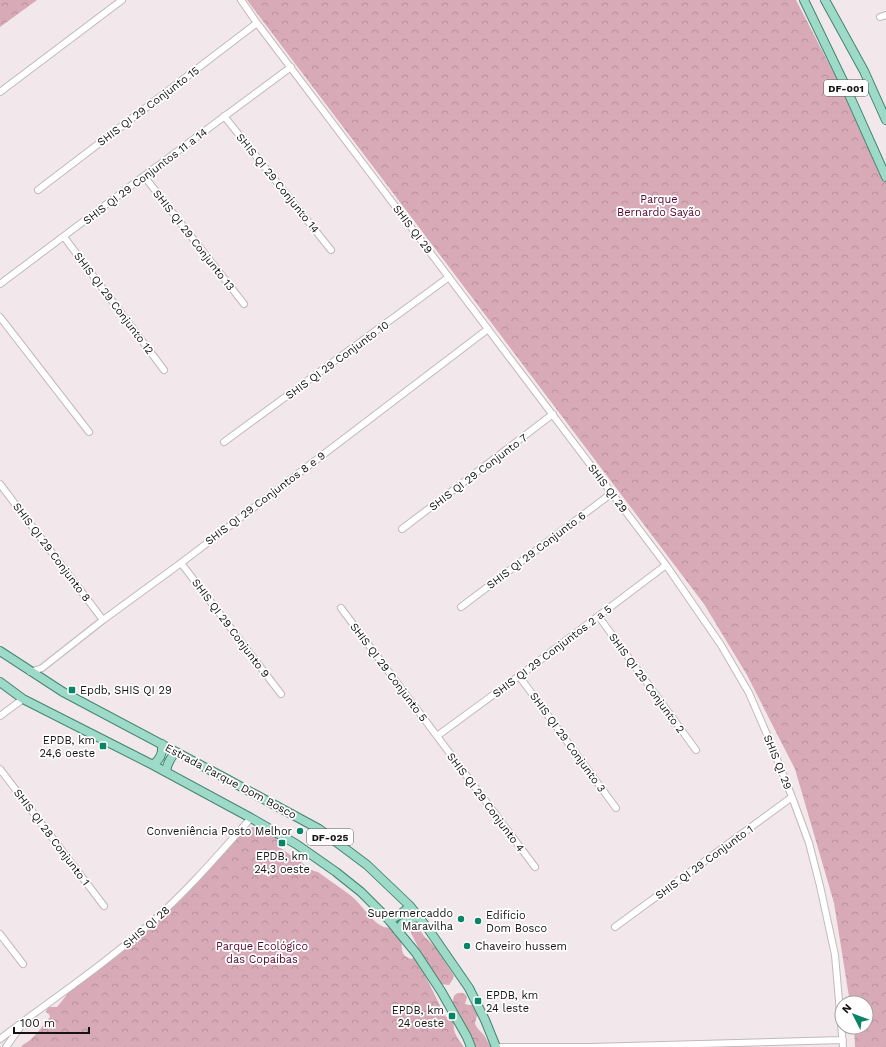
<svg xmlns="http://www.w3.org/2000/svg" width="886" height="1047" viewBox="0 0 886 1047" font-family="'Work Sans',sans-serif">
<defs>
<pattern id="forest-crowns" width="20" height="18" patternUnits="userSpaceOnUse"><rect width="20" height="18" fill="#d8a9b7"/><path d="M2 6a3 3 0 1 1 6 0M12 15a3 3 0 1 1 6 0" fill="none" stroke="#b9919c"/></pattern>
</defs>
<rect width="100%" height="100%" fill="#f2e7ea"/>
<path fill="url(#forest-crowns)" d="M0,0h37l-37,27z
M247,0h549l85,165 5,13v869h-31l-1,-20h12v-24h-16l-16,-100 -39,-134 -48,-94 -43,-71z
M254,827l13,7 5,1 9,6 -2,6 14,10 1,-1 6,3c2,6 12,12 18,13 10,8 22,15 32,23 11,8 22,28 34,32 3,1 8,1 12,2 1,4 5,8 5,12 2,9 -1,14 10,18 4,-2 8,-4 9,-8l-12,-24 7,-1 5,4 4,6 11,11 19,29 -1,3 -4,6 -9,-1 -15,-15 -1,4 21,43 3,2 1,-2 5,-20c3,-4 7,-4 11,-2l2,3 -2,7 4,1h4l5,6 -3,12 1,3 2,3 6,6 7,12h-19l-15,-25 -3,1c-2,9 5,17 10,24h-443c2,-3 5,-4 8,-6 8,-7 14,-16 21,-24l-1,-3 -3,-2 1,-3 2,-2h8l13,-16 68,-56c8,-1 8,-1 11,-8l96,-98z"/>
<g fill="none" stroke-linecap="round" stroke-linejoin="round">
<g stroke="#c2b9bb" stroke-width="8">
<path id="minor" d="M241,0l16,23 409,542 55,80 28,48 22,51 21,53 17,46 11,43 15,69 8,92
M880,17l6,-2
M0,92l122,-92
M224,116l107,134
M144,176l100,128
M38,190l219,-167
M64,237l100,133
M0,284l144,-108 147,-109
M0,317l89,115
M224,442l225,-165
M0,484l103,136
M402,529l151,-115
M181,563l100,131
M461,607l151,-114
M341,608l194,259
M599,617l97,133
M30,672l12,-4 61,-48 78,-57 307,-234
M519,676l97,132
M0,716l23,-17
M437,736l82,-60 147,-111
M0,769l104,137
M615,927l177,-130
M0,934l23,30
M0,1039c51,-39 104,-74 152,-117 36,-32 67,-68 99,-104
M6,1047l15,-21
M496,1047h94l253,-7"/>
</g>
<g stroke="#438570" stroke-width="10">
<path id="major" d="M804,0l39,81 43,96
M825,0l39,71 22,49
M0,651l63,41 162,86 94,51 48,36 43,41 19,24 40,58 16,32 11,27
M0,682l23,17 130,66 98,53 45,26 40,28 25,20 28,28 27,33 25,38 26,46 4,10
M153,765c7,-6 10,-11 9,-21
M166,772c1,-9 4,-14 10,-20
M389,920c8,-3 15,-8 21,-14
M398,931c4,-10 11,-13 21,-14"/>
</g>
<use href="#minor" stroke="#fff" stroke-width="6"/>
<use href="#major" stroke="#9ddac7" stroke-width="8"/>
</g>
<g fill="#088567" stroke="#fff" stroke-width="1.5">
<rect x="68" y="686" width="8" height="8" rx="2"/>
<rect x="99" y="742" width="8" height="8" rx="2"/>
<circle cx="300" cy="831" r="4"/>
<rect x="278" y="839" width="8" height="8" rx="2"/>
<circle cx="461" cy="919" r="4"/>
<circle cx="478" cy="921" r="4"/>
<circle cx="467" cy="946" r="4"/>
<rect x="474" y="997" width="8" height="8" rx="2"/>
<rect x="448" y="1012" width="8" height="8" rx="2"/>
</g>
<g text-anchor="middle" stroke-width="3.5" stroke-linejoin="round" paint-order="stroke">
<g fill="#fff" stroke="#5c5a5a" stroke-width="1">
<rect x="824" y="80" width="44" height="16" rx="3"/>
<rect x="307" y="829" width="46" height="16" rx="3"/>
</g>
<g font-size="10" font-weight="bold" fill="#161314">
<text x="846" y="92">DF-001</text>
<text x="330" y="841">DF-025</text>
</g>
<g font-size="11" fill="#161314" stroke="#fff">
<text transform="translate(148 106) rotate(-37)" y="4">SHIS QI 29 Conjunto 15</text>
<text transform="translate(145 176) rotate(-37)" y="4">SHIS QI 29 Conjuntos 11 a 14</text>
<text transform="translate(278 183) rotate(51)" y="4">SHIS QI 29 Conjunto 14</text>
<text transform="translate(413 229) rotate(53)" y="4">SHIS QI 29</text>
<text transform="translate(194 240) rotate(52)" y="4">SHIS QI 29 Conjunto 13</text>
<text transform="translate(114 303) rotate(53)" y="4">SHIS QI 29 Conjunto 12</text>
<text transform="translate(337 360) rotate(-36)" y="4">SHIS QI 29 Conjunto 10</text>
<text transform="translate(478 472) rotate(-37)" y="4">SHIS QI 29 Conjunto 7</text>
<text transform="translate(608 488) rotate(53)" y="4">SHIS QI 29</text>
<text transform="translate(265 498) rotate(-37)" y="4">SHIS QI 29 Conjuntos 8 e 9</text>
<text transform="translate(536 550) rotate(-37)" y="4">SHIS QI 29 Conjunto 6</text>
<text transform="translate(52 552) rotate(53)" y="4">SHIS QI 29 Conjunto 8</text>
<text transform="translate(231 628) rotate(53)" y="4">SHIS QI 29 Conjunto 9</text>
<text transform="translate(552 651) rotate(-37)" y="4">SHIS QI 29 Conjuntos 2 a 5</text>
<text transform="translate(389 672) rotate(53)" y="4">SHIS QI 29 Conjunto 5</text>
<text transform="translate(647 683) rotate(54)" y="4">SHIS QI 29 Conjunto 2</text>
<text transform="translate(568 742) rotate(54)" y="4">SHIS QI 29 Conjunto 3</text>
<text transform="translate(778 762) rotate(68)" y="4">SHIS QI 29</text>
<text transform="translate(231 781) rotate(28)" y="4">Estrada Parque Dom Bosco</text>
<text transform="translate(486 802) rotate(53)" y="4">SHIS QI 29 Conjunto 4</text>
<text transform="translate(52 837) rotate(53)" y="4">SHIS QI 28 Conjunto 1</text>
<text transform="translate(704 862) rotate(-36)" y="4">SHIS QI 29 Conjunto 1</text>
<text transform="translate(146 927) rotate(-41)" y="4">SHIS QI 28</text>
</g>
<g font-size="11" fill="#54072c" stroke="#fff">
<text x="659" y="203">Parque<tspan x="659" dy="13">Bernardo Sayão</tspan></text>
<text x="262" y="950">Parque Ecológico<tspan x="262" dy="13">das Copaíbas</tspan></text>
</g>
<g font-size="11" fill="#161314" stroke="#fff" text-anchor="start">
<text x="80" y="694">Epdb, SHIS QI 29</text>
<text x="95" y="744" text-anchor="end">EPDB, km<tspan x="95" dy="13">24,6 oeste</tspan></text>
<text x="292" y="835" text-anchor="end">Conveniência Posto Melhor</text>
<text x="282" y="860" text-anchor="middle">EPDB, km<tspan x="282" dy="13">24,3 oeste</tspan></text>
<text x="453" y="917" text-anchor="end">Supermercaddo<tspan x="453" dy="13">Maravilha</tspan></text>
<text x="486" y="919">Edifício<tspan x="486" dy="13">Dom Bosco</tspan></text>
<text x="475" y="950">Chaveiro hussem</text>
<text x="486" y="999">EPDB, km<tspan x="486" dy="13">24 leste</tspan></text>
<text x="444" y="1014" text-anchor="end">EPDB, km<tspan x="444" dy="13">24 oeste</tspan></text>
</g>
</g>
<g transform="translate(854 1015) rotate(312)"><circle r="19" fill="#ffffff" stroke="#a2a1a1"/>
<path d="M0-3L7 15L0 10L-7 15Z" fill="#088567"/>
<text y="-6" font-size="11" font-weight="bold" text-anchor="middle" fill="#161314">N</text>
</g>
<path d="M14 1027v6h75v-6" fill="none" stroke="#161314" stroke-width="2"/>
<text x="20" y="1027" font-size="12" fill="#161314" stroke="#ffffff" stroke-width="3" paint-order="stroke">100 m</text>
</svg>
